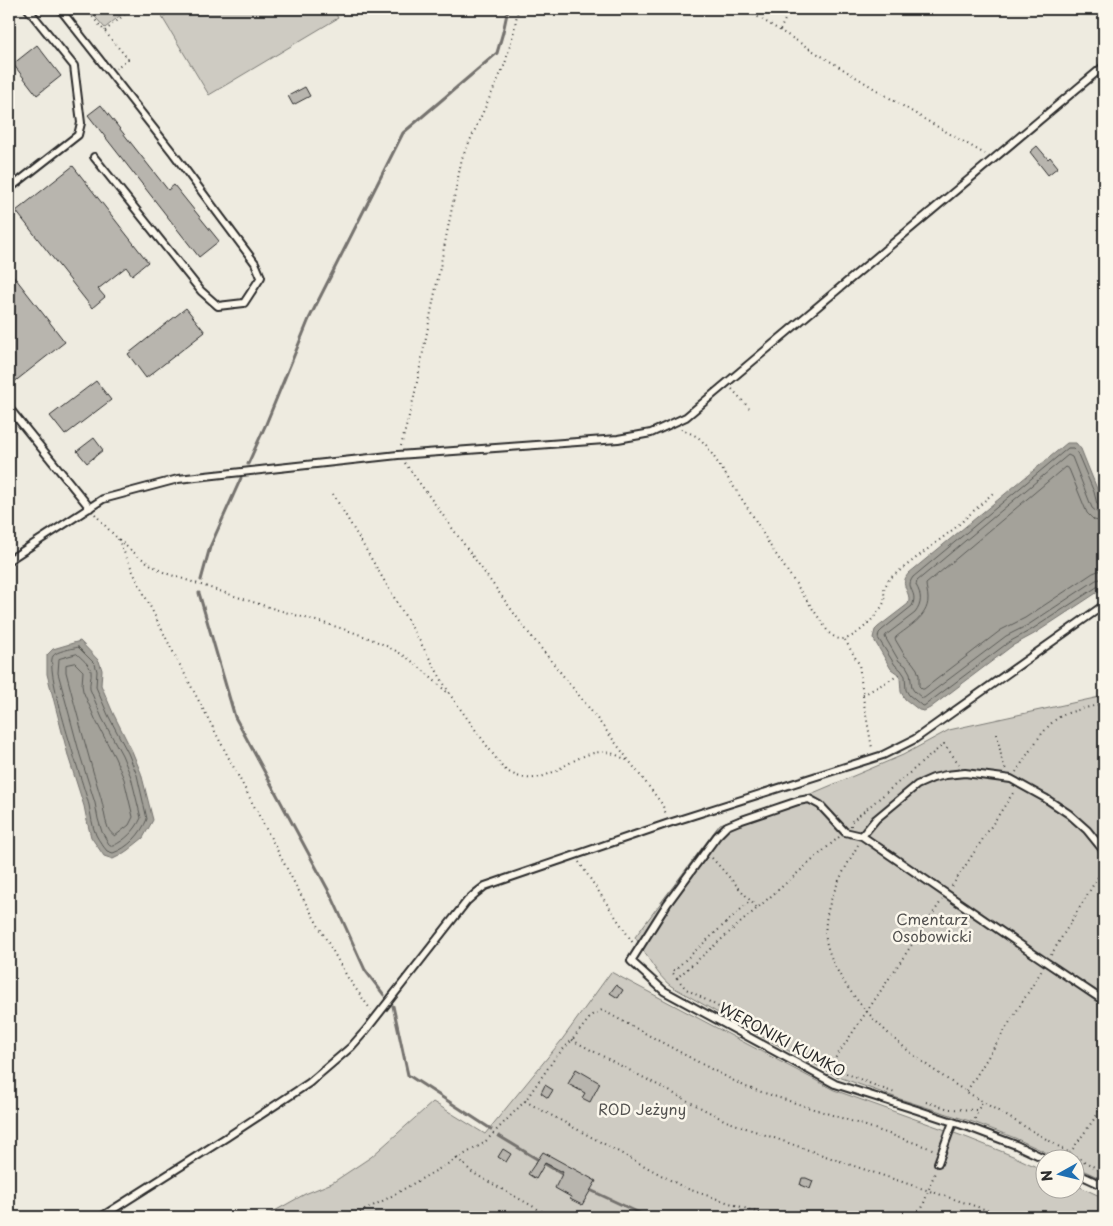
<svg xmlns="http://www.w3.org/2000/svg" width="1113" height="1226" viewBox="0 0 1113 1226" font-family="'Playpen Sans',sans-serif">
<rect width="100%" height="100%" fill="#eeebe0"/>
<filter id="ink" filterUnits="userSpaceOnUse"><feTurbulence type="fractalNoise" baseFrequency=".02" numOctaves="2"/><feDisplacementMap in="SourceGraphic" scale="10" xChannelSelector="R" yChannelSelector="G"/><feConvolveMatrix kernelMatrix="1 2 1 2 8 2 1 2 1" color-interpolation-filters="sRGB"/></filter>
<g filter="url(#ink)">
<path fill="#cecbc2" stroke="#7c7b76" d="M88,9h40l-23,19z
M176,9h157l5,9 -129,77 -47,-78z
M1104,696v484l-28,-13v-9h-18l-43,-20 -39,-15 -79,-25 -61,-22 -109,-58 -56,-32c-14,-10 -26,-34 -36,-49l85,-113 93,-31 90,-38 46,-25z
M611,972l223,118 134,48 45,18 32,15 1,17h30v-3l28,13v19h-840l41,-23 27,-11 39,-26 62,-55 52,32 76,-93z"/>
<path fill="#a4a29a" stroke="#74726e" d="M1067,443h9l5,6 8,20 9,22 6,19v78l-70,46 -22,12 -82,62 -6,3 -5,-1 -14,-11 -4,-7 -1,-14 -2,-4 -7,-5 -18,-31 2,-8 3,-3 30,-23c5,-12 -11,-18 1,-31z
M80,641l19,20 3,9 -1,15 12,28 19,38 9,22 12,47 -10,18 -15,12 -9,6 -6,3 -9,-3 -13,-19 -4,-16 -3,-15 -15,-47 -22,-85v-19l6,-6z"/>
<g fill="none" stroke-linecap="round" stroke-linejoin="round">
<path stroke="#5b5b57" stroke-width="1" d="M1104,508l-4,-1 -3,-3 -3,-12 -17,-40 -4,-4h-5l-155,129c-9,12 6,14 -1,29l-30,24 -3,3 -1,5 17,27 6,5 4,6 1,14 3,5 12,10 3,1 85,-64 22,-12 69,-45 4,-1
M1104,514l-6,-1 -6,-5 -20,-51 -4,-2 -151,126 -1,4c6,10 6,19 -1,28l-29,22 -1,2 14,24 7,5 4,7 2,15 2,3 8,7h2l82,-62 22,-11 68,-45 8,-2
M1104,522l-10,-2 -7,-7 -18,-44 -4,-2 -139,117c0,4 2,9 2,15 0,18 -20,28 -32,38l-1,2 10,17 7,6 5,7 2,6v11l3,3h2l77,-59 24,-12 68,-45 5,-2 6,-1
M78,647l17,17 2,7 -1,16 12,28 20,38 9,22 10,44c-6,15 -19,29 -34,34l-6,-2c-4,-5 -8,-10 -11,-16 -4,-9 -5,-20 -7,-30 -6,-22 -45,-135 -36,-149 3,-5 19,-7 25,-9z
M77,654c4,4 13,11 14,17 1,6 -2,12 -1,18l12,29 20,37 9,22 10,41c-6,13 -16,22 -28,28h-3l-8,-14 -4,-13 -3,-16 -15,-48 -22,-82 1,-14z
M75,663l8,8 -1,14 1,6 13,30 19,37 9,21 9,38 -4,8 -14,11c-3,-2 -5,-4 -7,-8 -4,-10 -4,-20 -7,-30 -13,-42 -24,-84 -35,-126v-7z"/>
<path stroke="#74726e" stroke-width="3" d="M248,464l18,-40 43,-105 94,-186 94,-80 6,-21 5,-23
M201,580l9,-33 31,-69
M199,593l36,124 97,180 33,73 19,25
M393,1006l15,69 83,54
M499,1136l66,40
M588,1189l60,28"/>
</g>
<path fill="#b8b5ae" stroke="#2b2b2b" d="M37,45l24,31 -24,19 -24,-31z
M305,87l5,9 -17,9 -5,-9z
M101,105l67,85 6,-5 45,56 -20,16 -111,-142z
M1037,146l11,13 2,-2 8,10 -10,8 -18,-23z
M73,166l75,96 -16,13 -6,-8 -28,22 7,8 -13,11 -76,-97z
M9,270l56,72 -52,41 -4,-5z
M186,308l19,24 -59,46 -18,-24z
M96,381l15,19 -46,35 -15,-19z
M94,438l9,12 -16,13 -10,-12z
M616,985l7,5 -5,8 -8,-5z
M576,1069l24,14 -10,19 -8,-4 3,-5 -17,-9z
M545,1085l8,5 -5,8 -7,-5z
M503,1149l8,5 -5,8 -8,-5z
M543,1152l53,29 -14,24 -12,-6 1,-2 -16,-9 8,-16 -18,-9 -9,16 -8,-5z
M802,1178h4l7,3 -3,8 -10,-4z"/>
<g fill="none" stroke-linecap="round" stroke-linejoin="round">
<g stroke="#2b2b2b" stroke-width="10">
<path id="service" d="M60,9l113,144 82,110 6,14 -17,26 -26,3 -17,-15 -107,-134
M9,189l69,-54 3,-12 -7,-57 -46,-57
M9,408l81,100
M9,560l94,-61 75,-20 220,-24 220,-16 33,-6 35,-16 418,-351
M862,836l14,-17 41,-34 16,-7 13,-3 19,-2 46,6 34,19 24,16 18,16 17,21
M1046,1159l-30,-14 -45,-17 -54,-18 -82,-26 -171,-93 -33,-30 36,-57 50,-68 10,-10 12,-5 59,-20 11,-2 11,6 25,27 17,4 172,118 70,47
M938,1163l15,-41
M1076,1173l28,13
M101,1217l126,-80 82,-54 42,-36 15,-17 101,-129 9,-8 9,-7 184,-63 214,-68 32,-16 189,-134"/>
</g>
<path stroke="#2b2b2b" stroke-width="2" stroke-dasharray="1 4" stroke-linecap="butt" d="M86,9l42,50 -12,9
M745,9l179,110 61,35
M9,18l10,-8
M780,30l10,-21
M105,31l26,-22
M732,389l17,19
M681,429l17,8 8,8 47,71 16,28 60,89c4,3 9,7 14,6 13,0 37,-26 41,-37 1,-4 0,-8 0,-12 1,-4 3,-7 5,-11l66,-51 38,-35
M401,446l13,-49 48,-239 43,-94 9,-33 4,-22
M405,463l119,164 65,81 73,96 4,10
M333,494l78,132 40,70 52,72c41,31 64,-18 103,-16 8,1 15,5 22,9
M95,514c20,24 42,44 70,59 40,13 80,27 120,39 37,11 77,20 111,39 18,9 38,30 53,43
M118,539l17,37 35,70 126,240 52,92 23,32
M845,640l14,24 5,40 8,44
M863,695l36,-20
M997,734l5,26 4,10
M1016,772c11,-16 29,-49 47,-57 11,-5 29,-8 41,-12
M851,826v-4l93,-78 15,20
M839,837l-162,141 9,11c68,37 136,78 209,104
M858,845c-16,29 -36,61 -32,95 3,16 11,31 20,45 45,65 116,105 183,144 25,14 49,30 75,43
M712,858l45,50
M579,862l54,81
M952,886l63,-96
M1051,955l53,-88
M677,978l-5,-6 78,-71
M572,1040l154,81 125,44 157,52
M830,1066l112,-166
M967,1091l75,-121
M525,1101l160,87 86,29
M926,1102l23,7 29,1 4,-8
M975,1119l3,-9
M1070,1153l34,-48
M457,1158l16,15 79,44
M351,1217l39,-20 94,-54 41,-42 30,-43 17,-18 20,-25 10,-5 111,60 33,17 117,38 72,25
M919,1217l16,-45"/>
<use href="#service" stroke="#fbf7ec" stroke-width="6"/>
</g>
</g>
<g text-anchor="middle" stroke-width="5" stroke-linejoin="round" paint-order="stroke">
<g font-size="15" fill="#545351" stroke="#fbf7ec">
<text x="932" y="925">Cmentarz<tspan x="932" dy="17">Osobowicki</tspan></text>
<text x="642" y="1115">ROD Jeżyny</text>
</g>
<g font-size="15" fill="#2b2b2b" stroke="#fbf7ec">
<text transform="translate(782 1040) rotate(28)" y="5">WERONIKI KUMKO</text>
</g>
</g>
<rect width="1113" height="1226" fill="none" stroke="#fbf7ec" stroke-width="30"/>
<rect x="15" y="15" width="1083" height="1196" fill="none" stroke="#2b2b2b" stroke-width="2" filter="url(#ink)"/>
<g transform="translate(1060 1174) rotate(262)"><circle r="24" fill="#fbf7ec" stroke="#a8a59f"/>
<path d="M0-4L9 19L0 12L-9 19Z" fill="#1f6fb2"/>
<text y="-8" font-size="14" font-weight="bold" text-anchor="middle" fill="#2b2b2b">N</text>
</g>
</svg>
